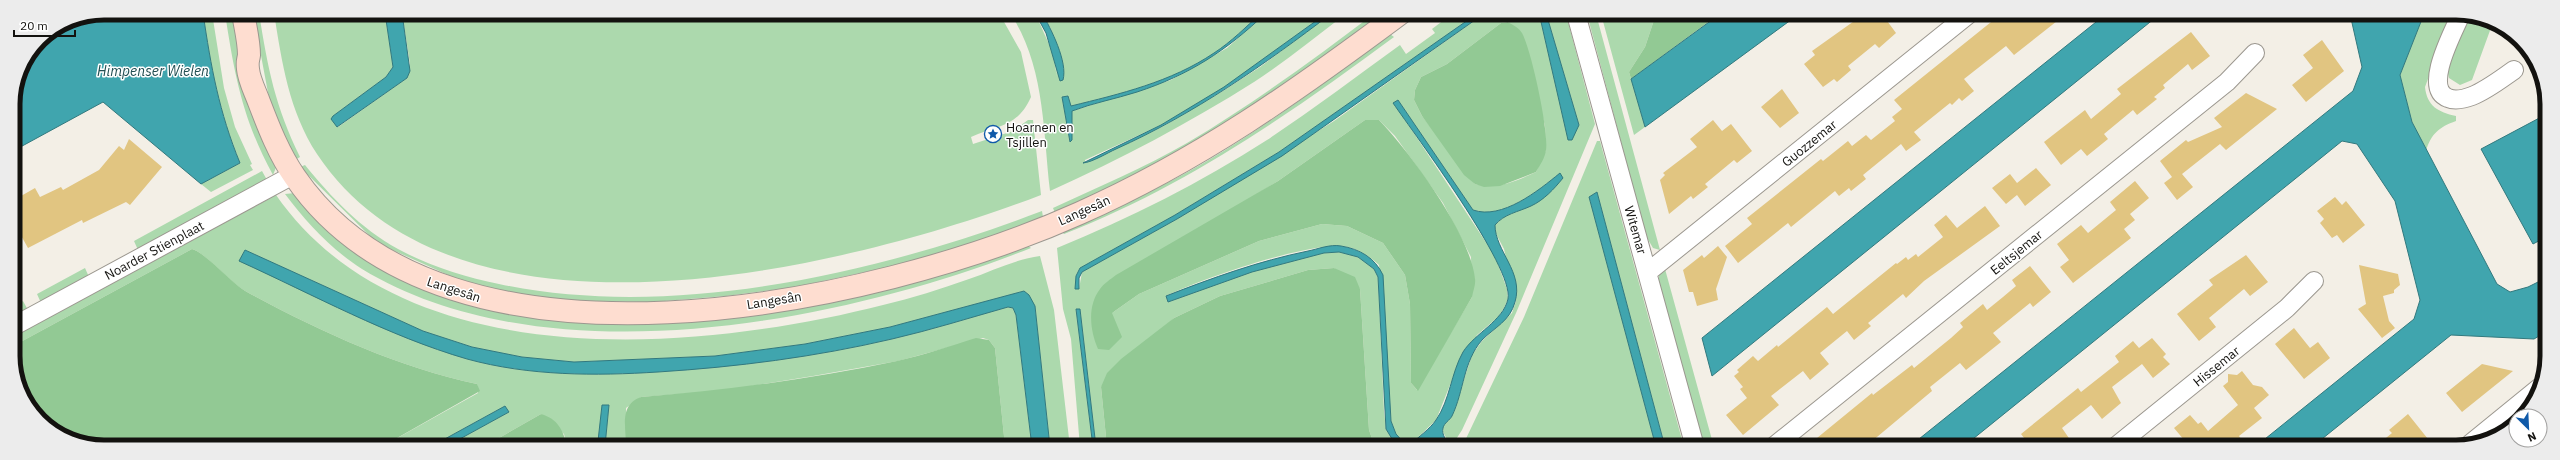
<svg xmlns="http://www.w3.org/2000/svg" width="2560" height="460" viewBox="0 0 2560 460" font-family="'IBM Plex Sans',sans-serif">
<rect width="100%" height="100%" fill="#f3efe6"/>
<path fill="#acd9ad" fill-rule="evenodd" d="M203,13h9l12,75 11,39 17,37 -2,1 3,5 -42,22 -10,-8 39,-21c-21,-51 -29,-96 -37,-150z
M225,13h8l44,152 -4,10c-30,-54 -39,-102 -48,-162z
M253,13h6c9,56 16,93 41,144l-5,3 -26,-62z
M274,13h111l8,54 -7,10 -53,39 5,11 69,-49 3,-14 -8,-51h597l22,39 10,45c-14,31 -33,28 -60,40l2,7 40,-13 15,-11h5l8,75c-193,74 -584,170 -724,-41 -28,-43 -35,-91 -43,-141z
M1010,13h25l18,40 4,24 -6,-48 -9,-16h219c-15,14 -30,29 -47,40 -43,29 -94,41 -143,53l-3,-10 -6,1 8,45 2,-2v-29l99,-31 56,-32 39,-35h61l-102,74 -64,38 -76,35v3l82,-39 59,-35 34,-22 72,-54h15c-30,23 -61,48 -93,69 -65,41 -133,77 -204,109 -7,-60 -5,-126 -40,-178z
M1375,13h9l-149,107 -109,60 -71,33 -2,-5c45,-21 91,-40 134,-65 66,-39 127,-84 188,-130z
M1453,13h25l-199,139 -104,63 -95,53 -4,8 3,13 3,-17 95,-53 157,-98 151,-108h54l29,126 11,-14 -33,-112 20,1 29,110 -79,189 -54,117 -11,17 -8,-15v-6l9,-10 20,-61 10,-14 30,-28 4,-12 -12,-52 -9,-17v-7l9,-9 28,-11 28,-32c-22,18 -58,47 -87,37l-75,-110 -4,3 101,153 12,33 1,10 -4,9 -6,9 -21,18 -23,40 -18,45 -26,25h-5l-9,-11 -5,-13 -12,-156c-11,-10 -25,-19 -41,-19 -41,0 -134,32 -172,50l2,6 83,-30 73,-19 15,-1 19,5 16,12 4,8 6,134 2,18 11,18h-22l-6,-17 -9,-141 -26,-21 -26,2 -88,26 -46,22 -73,69 6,60h-11l-16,-138h-4l17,138h-13l-9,-108 -8,-30 -6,-61c73,-30 143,-65 210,-108 45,-30 89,-63 133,-95l6,9 29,-21 -3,-4zM1508,22l14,12 23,92 1,24 -10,22c-20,9 -39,18 -61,12l-53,-68 -8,-16 1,-10 6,-13 26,-13 54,-41zM1365,120h14l16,16 48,67 28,54 1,40 -55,93 -6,-7 -1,-79 -5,-29 -22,-32 -36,-17 -25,-2 -63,17 -120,53 -27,19 104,-94 62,-38z
M1587,14h9l64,236 -7,-2 -7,-12z
M1601,14h55l-11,33 -16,25 16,55 -11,8z
M2424,14h28l-27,73c2,19 13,25 31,29v5c-17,6 -25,13 -30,30l-14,-29 -12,-47z
M2469,14l23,11 -20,55 -12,5 -11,-7 -2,-9z
M1390,34l4,3c-104,77 -209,150 -330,197l-2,-2c49,-22 99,-44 145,-71 64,-38 123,-82 183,-127z
M1597,141h3l84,306h-19l-68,-255 -8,5 67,250h-194l62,-130z
M305,165c27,33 55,63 93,84 31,17 67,28 101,35 174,37 380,-11 543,-73l1,6 -67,25 -83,24 -98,21 -69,9 -74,6 -108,-2 -78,-17 -89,-40 -77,-76z
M262,171l5,9 -129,70 -4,-9z
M295,193c85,112 226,131 357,129l375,-77 4,3c-189,75 -484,133 -669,21 -30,-19 -56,-47 -77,-75z
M276,195c127,182 418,158 607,110 29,-7 58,-16 86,-26 23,-8 47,-20 71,-23l14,54 16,137h-20l-15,-141 -11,-15 -134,36 -85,17 -90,12 -141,6 -52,-5 -50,-10 -49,-16 -178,-81 -5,11c74,34 148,75 227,98 62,17 128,17 191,13 79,-5 157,-15 234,-33 39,-9 77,-21 116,-32l5,1 3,7 16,132 -27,-1 -10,-98 -6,-8 -6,-2 -85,23 -85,15 -93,15 -79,6 -15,11v38h-21l4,-41h-7l-3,41h-32l-3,-12 -23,-20 -56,32h-38l62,-34 -4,-6 -73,40h-49l95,-53 -1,-9c-80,-17 -158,-53 -230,-92 -17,-9 -41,-39 -55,-43l-177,96v-9z
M85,268l4,9 -48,26 -4,-9z
M1665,269l49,178h-10l-45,-162v-10z
M23,301l5,9 -14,7v-11z"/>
<path fill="#92c994" d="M1656,14h63l-88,65 -2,-7 16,-25z
M1508,22c5,3 11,6 14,11 9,16 27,98 24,117 -1,8 -6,15 -10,22l-36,14 -16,1 -9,-3 -11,-9 -42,-59 -8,-16 1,-10 6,-13 26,-13 54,-41z
M1365,120h14c31,32 92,115 96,159 1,5 -2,12 -3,18l-54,94 -7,-8 -1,-79 -5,-29 -22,-32 -36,-17 -25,-2 -63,17 -120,53 -27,19 10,24 -13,13 -11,-1c-8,-18 -11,-43 2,-60 3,-5 11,-10 16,-14l162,-94z
M192,249c14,4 39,34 55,43 72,39 150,75 230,92l3,7 -97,55h-291l-52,-25 -25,-47v-29z
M1334,268l21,9 5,12 9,141 6,17h-268l-6,-60 6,-14 14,-14 53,-41 46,-22 88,-26z
M976,338l13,2 6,8 10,98h-379c0,-19 -7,-41 15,-49 86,-7 171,-18 256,-36 27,-6 53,-15 79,-23z
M541,414c17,5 22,16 26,32h-82z"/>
<path fill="#40a5ae" stroke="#32797e" d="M104,13h99c8,54 16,99 37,150l-39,21 -98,-82 -90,49v-47l7,-35 20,-30 29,-19z
M385,13h17l8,58 -3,7 -70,49 -6,-8 2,-3 53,-39 7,-10z
M1035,13h7c9,16 26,49 21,67l-3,1 -14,-48z
M1261,13h5c-40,38 -77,62 -129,79 -22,7 -44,11 -65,19v29l-2,2 -8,-45 6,-1 3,10c49,-12 100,-24 143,-53 17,-11 32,-26 47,-40z
M1327,13h5c-68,52 -138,101 -216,136 -9,4 -23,13 -33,14l78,-38 63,-38z
M1478,13h7l-203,143 -105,63 -95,53 -3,6v11h-4l1,-13 4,-8 95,-53 104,-63z
M1546,13l33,112 -7,15h-4l-29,-127z
M1720,14h79l-154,113 -14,-48z
M2106,14h54l-448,362 -10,-38z
M2350,14h74l-24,61 12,47 85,162 13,8 18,-5 18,-9v54l-12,7 -83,-4 -139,112h-57l159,-128 6,-19 -25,-99 -38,-57 -15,-3 -379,306h-54l444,-356 9,-24z
M1398,100l75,110c29,10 65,-19 87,-37l3,5c-9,11 -19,22 -32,28 -13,6 -27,8 -36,19 0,26 29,47 20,77 -5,19 -20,25 -33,38 -19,22 -18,51 -30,76 -2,4 -8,7 -9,12 -2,6 4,14 8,19h-54l-11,-18 -8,-152 -4,-8 -16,-12 -19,-5 -15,1 -72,19 -84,30 -2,-6c46,-18 93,-35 142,-45 10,-2 22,-7 33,-5 19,3 34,12 42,29l8,146 5,13 11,12 3,-1c8,-8 20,-16 26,-25 14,-20 15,-47 27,-68 12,-19 40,-31 45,-53 6,-32 -93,-164 -115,-196z
M2545,115l1,122 -13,7 -52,-95z
M1597,192l68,255h-9l-67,-250z
M245,250l178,81 49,16 50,10 52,5 141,-6 90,-12 85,-17 134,-36 5,4 6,11 15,141h-18l-16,-132 -3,-7 -5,-1c-39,11 -77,23 -116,32 -77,18 -155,28 -234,33 -63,4 -129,4 -191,-13 -79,-23 -153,-64 -228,-98z
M1076,309h4l16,138h-3z
M602,405h7l-4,41h-6l-1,-5z
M505,406l4,6 -62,34h-15z"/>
<path fill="#e1c581" d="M1870,14h12l14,19 -17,15 -4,-4 -27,22 3,4 -14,12 -3,-3 -11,8 -19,-23 11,-9 -3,-4 45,-32 2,3z
M2001,14h65l-52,41 -8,-9 -42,33 10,12 -12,10 -3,-3 -7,7 -2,-2 -36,29 7,8 -15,11 -5,-7 -38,31 3,4 -15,12 -2,-3 -10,8 -4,-5 -44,36 -3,-4 -50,40 -13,-17 27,-22 -5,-6 74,-59 2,2 25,-20 4,5 14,-11 5,5 24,-19 -3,-4 10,-8 -8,-9z
M2191,32l19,24 -18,14 -4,-6 -25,21 2,3 -11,9 3,2 -20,16 -4,-5 -29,24 4,5 -21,17 -6,-7 -20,16 -17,-23 41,-32 6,9 30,-25 -4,-5z
M2322,40l22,31 -38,31 -14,-17 21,-17 -10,-13z
M1782,89l17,24 -19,15 -19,-21z
M2246,93l31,16 -51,41 -6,-6 -38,30 11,13 -16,13 -13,-17 8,-6 -12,-16 26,-21 2,2 34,-15 -8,-9z
M1713,120l9,11 9,-7 21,27 -15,12 -3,-3 -29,24 3,3 -15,12 -2,-3 -22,18 -9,-34 5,-5 -2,-2 34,-26 -7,-8z
M129,139l33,28 -32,38 -4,-3 -43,21 -1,-3 -54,28 -14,-25v-23l21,-12 5,9 21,-10 2,3 36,-20 20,-24 5,4z
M2036,168l15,17 -26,21 -8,-11 -11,9 -14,-16 18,-14 7,9z
M2135,181l14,17 -19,16 5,6 -11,9 7,9 -58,45 -13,-16 9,-7 -12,-16 24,-19 7,8 28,-23 -6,-8z
M2335,197l7,8 4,-4 19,24 -22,18 -6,-8 -5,3 -12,-15 4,-4 -7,-8z
M1985,206l15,20 -76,55 -18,17 -3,-4 -35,29 3,3 -17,14 -7,-9 -27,22 9,11 -19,16 -7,-9 -32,25 8,9 -36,30 -17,-20 21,-17 -7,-9 3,-2 -9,-11 5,-4 -2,-2 16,-14 5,5 19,-16 1,2 49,-40 6,7 63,-51 1,1 9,-7 2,3 8,-6 2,3 25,-20 -9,-12 12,-10 11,13z
M1718,246l9,11 -11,32 2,11 -21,6 -4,-14h-4l-6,-22 19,-15 2,3z
M2246,255l22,27 -18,14 -6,-7 -35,29 7,9 -17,14 -22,-27 36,-29 -4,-5z
M2359,265l39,9 2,11 -6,5v3l-11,3 6,25 6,7 -13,10 -24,-29 8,-5z
M2030,266l21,26 -18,15 -3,-4 -37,30 8,9 -35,28 -6,-7 -30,24 2,4 -67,56h-59l66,-54 1,2 39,-30 2,3 37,-30 12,-11 -3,-4 23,-19 4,6 16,-13 13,-11 -4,-6z
M2294,328l16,20 8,-6 12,16 -26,21 -29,-35z
M2152,338l14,16 -3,3 7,7 -17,14 -11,-14 -30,23 9,16 -19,16 -11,-14 -29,23 13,19h-44l-10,-13 57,-46 3,4 38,-30 -4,-6 18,-15 6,7z
M2482,364l31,7 -51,41 -16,-19z
M2242,371l11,14 9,2 7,8 -15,13 8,10 -23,18 8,11h-57l-16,-19 16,-13 8,9 3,-2 7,9 30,-26 -15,-19 5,-4v-8l9,1z
M2408,414l20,25 -9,8h-44l17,-14 -3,-3z"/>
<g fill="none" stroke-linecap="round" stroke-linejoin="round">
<g stroke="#9b978f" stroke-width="20">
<path id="street" d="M1576,14l119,433
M2461,14c-7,17 -39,74 -13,84 7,3 16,1 24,-2 15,-6 29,-17 42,-26
M1648,272l321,-258
M14,326l279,-151
M2470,444l70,-57
M1773,447l454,-365 28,-29
M2115,447l172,-139 27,-27"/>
</g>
<g stroke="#9b978f" stroke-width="24">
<path id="secondary" d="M243,13c2,13 6,28 6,42 -1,7 -2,6 -1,14 1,11 7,22 11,33 10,26 20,52 36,75 152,221 580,128 785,36 121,-54 215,-121 321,-200"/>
</g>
<use href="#street" stroke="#fff" stroke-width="18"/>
<use href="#secondary" stroke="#feddd0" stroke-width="22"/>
</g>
<defs>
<g id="sight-ring" transform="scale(0.9)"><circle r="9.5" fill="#fff" stroke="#105aa9" stroke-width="1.5"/><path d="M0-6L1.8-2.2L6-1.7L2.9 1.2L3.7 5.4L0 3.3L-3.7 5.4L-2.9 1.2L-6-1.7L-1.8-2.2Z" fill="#105aa9"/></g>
</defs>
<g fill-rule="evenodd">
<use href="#sight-ring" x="993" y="134"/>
</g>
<g text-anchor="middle" stroke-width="3" stroke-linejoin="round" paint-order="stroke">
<g font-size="13" fill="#13120f" stroke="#fff" text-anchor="start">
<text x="1006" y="132">Hoarnen en<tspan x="1006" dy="15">Tsjillen</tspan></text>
</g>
<g font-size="13" fill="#13120f" stroke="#fff">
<text transform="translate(1809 143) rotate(-39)" y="5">Guozzemar</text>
<text transform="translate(1084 210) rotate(-24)" y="5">Langesân</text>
<text transform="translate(1636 230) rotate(74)" y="5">Witemar</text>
<text transform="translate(154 250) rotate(-28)" y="5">Noarder Stienplaat</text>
<text transform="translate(2016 252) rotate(-39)" y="5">Eeltsjemar</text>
<text transform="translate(454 289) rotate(18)" y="5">Langesân</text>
<text transform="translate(774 300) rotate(-9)" y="5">Langesân</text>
<text transform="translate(2216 366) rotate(-39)" y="5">Hissemar</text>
</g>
<g font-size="14" font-style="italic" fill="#214e52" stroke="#fff">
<text x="153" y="76">Himpenser Wielen</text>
</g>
</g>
<path d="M0 0H2560V460H0ZM104 20H2456A84 84 0 0 1 2540 104V356A84 84 0 0 1 2456 440H104A84 84 0 0 1 20 356V104A84 84 0 0 1 104 20Z" fill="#ececec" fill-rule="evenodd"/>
<path fill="none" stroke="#13120f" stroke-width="5" d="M104 20H2456A84 84 0 0 1 2540 104V356A84 84 0 0 1 2456 440H104A84 84 0 0 1 20 356V104A84 84 0 0 1 104 20Z"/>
<g transform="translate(2528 428) rotate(156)"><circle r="19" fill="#ffffff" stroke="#a1a09f"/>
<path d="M0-3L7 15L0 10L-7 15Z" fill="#105aa9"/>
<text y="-6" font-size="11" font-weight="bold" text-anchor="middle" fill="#13120f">N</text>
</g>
<path d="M14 30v6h61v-6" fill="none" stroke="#13120f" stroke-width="2"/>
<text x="20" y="30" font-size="12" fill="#13120f" stroke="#ffffff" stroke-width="3" paint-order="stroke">20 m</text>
</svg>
